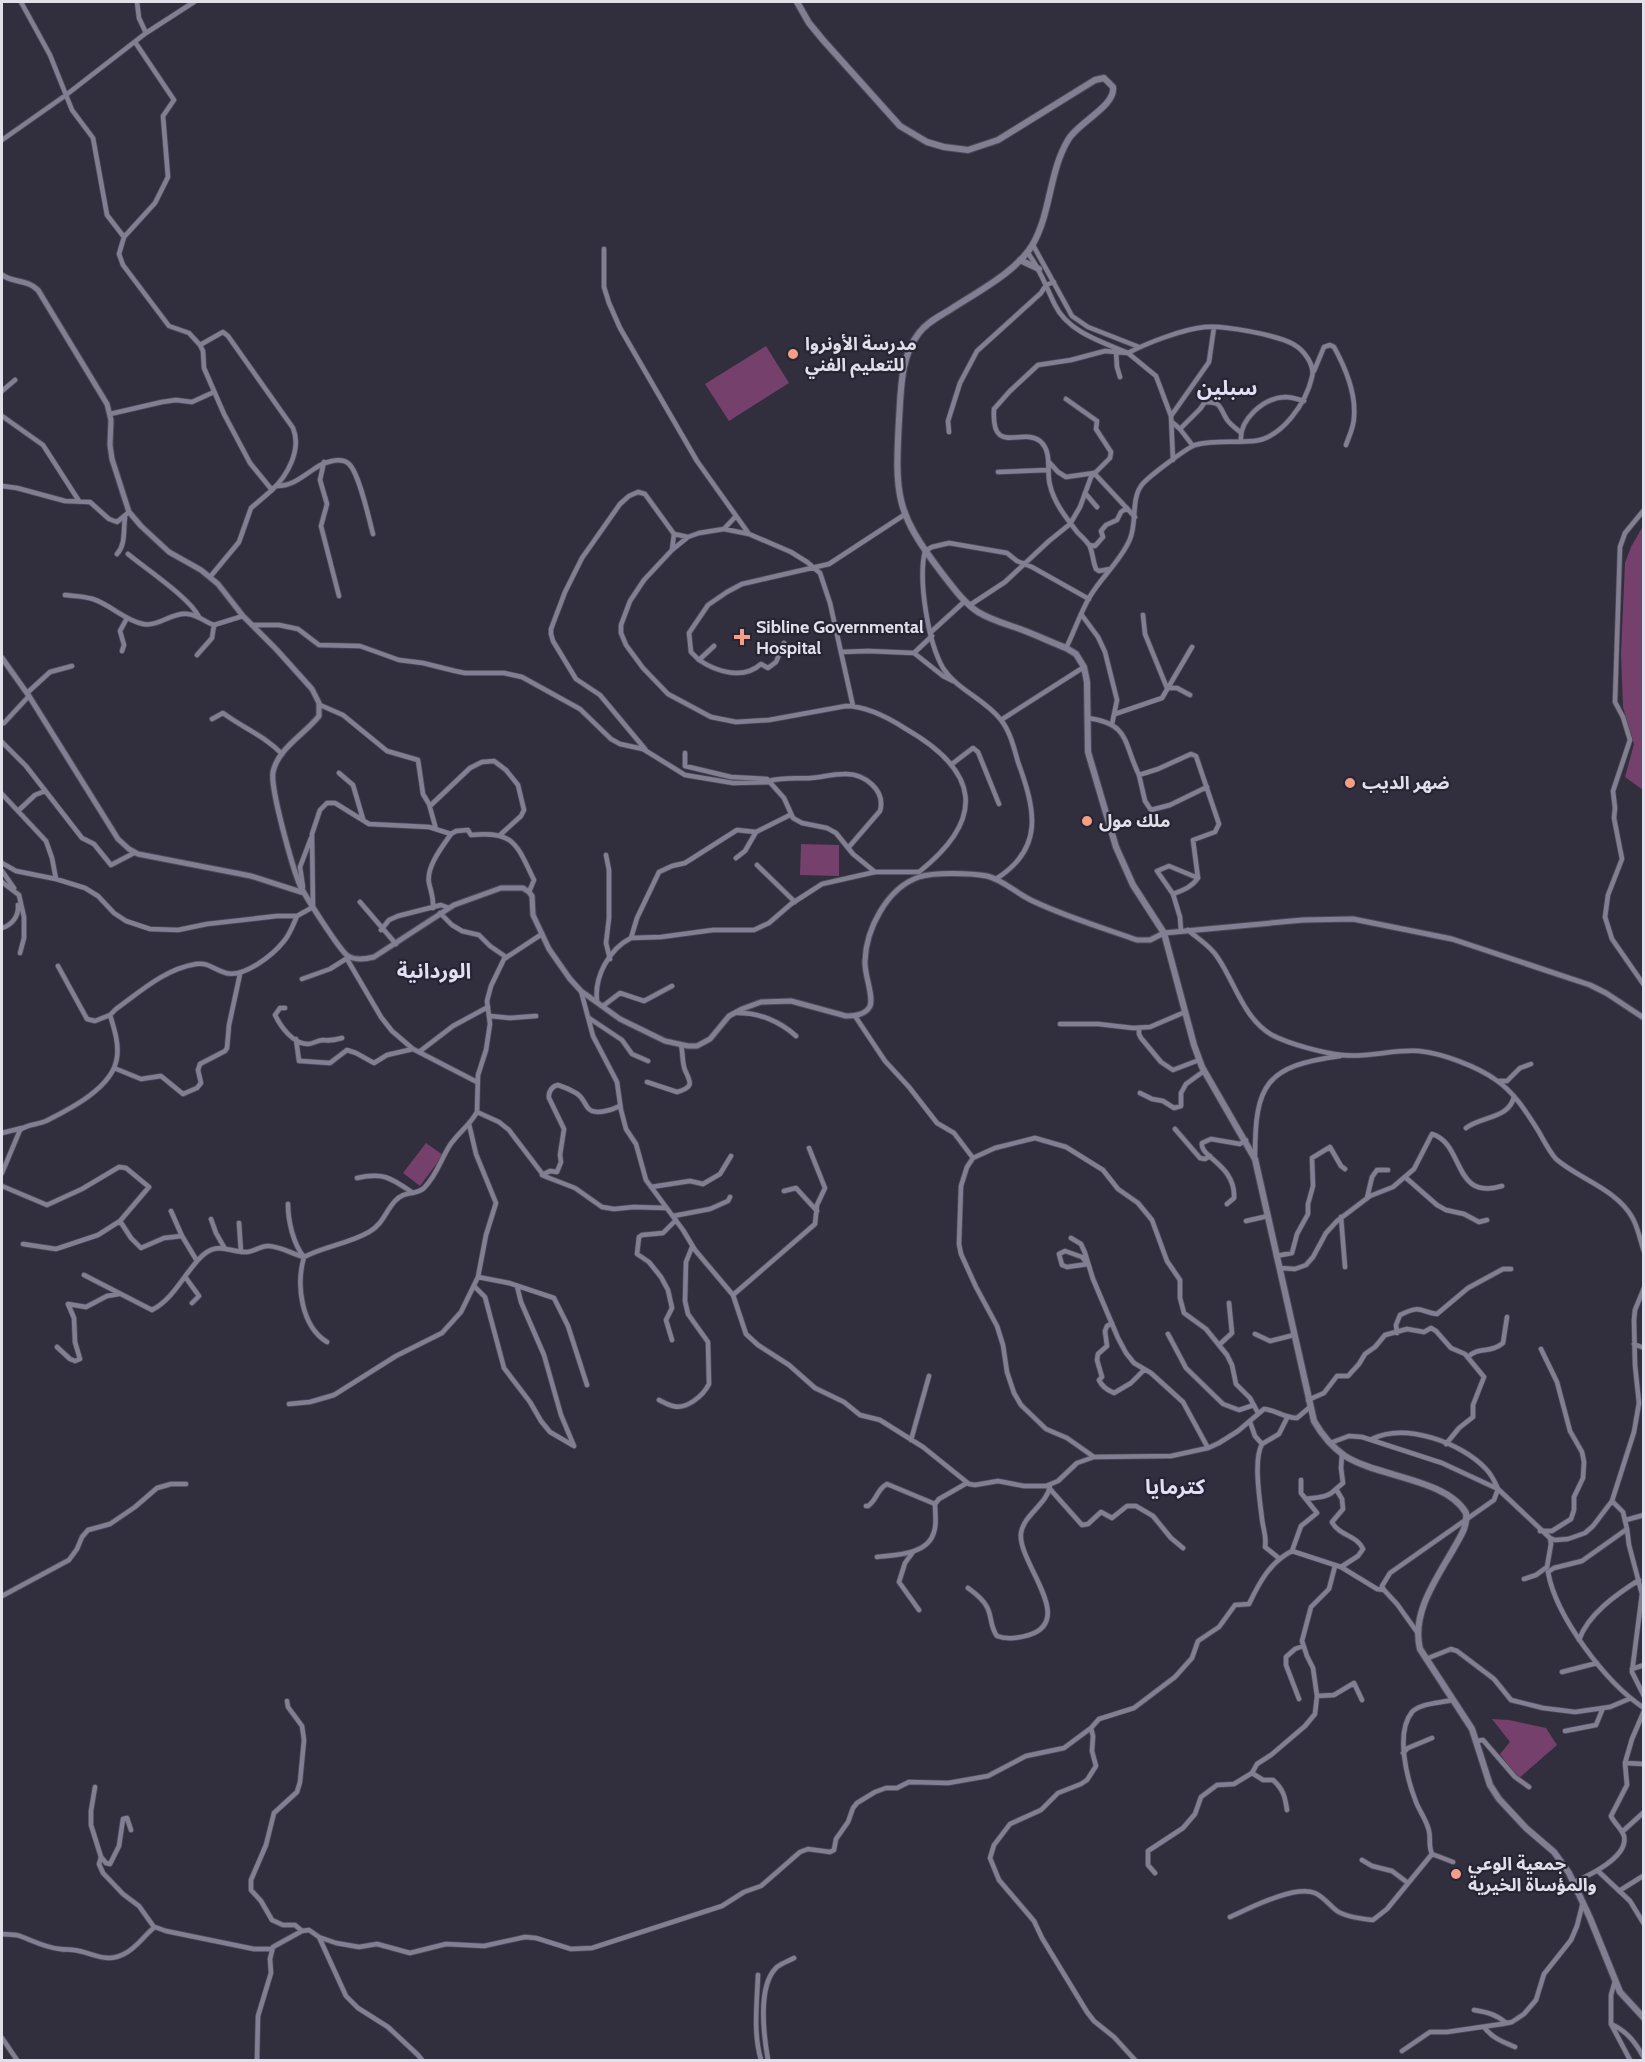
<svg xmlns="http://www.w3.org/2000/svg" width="1645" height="2062" viewBox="0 0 1645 2062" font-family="Cabin,'Noto Sans Arabic',sans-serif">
<rect width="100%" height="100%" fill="#312e3e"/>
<path fill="#76406c" d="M766,346l23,37 -60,38 -24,-37z
M1643,526v264l-18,-13 9,-33 -11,-37 -2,-53 4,-91 6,-16z
M801,844l38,1v31l-39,-1z
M426,1143l17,12 -23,31 -17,-13z
M1492,1719l17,1 37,8 11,17 -39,34 -18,-25 10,-12z"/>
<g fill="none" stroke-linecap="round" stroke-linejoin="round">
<g stroke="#4d4a58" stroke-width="6">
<path id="minor" d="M21,2l29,53 22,55 21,28 14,77 17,22 -5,17 4,11 46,61 20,7 11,12 3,6 1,17 20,46 26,49 22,27 -21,18 -12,34 -29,35
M137,2l2,16 7,15
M2,140l64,-45 80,-62 48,-31
M124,237l31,-34 13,-26 -5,-61 11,-16 -39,-58
M1033,245l39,71 16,11 51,20
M604,249v38l5,16 11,25 77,133 52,73
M1027,252c13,16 19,35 28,53 13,27 47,37 73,48 19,-10 55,-24 77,-26 18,-2 72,8 88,17 11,6 22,21 19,33 -6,26 -30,61 -58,64 -19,2 -40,-1 -59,4 -8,3 -49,33 -54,41 -10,14 -4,37 -11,53 -9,22 -29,38 -41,59 -9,16 -15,34 -23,50
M200,345l23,-13 5,4 65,92c9,22 -6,48 -21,62
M1116,352l1,15 3,10
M1314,371l10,-24 6,-2 4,2c11,20 22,47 20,70 0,10 -5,19 -8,28
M2,391l13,-11
M110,414l52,-12 14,-2 16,2 22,-10
M2,416l41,29 36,56
M1171,416l38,-54 5,-35
M1172,422l8,7 20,-20 5,-7c16,0 14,4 21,16 3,6 10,10 14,14
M1180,429l13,17
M949,432l-1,-11 12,-38 17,-32 64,-58 5,-8 8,-3
M1241,441c-2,-21 22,-43 44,-44 6,0 12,2 19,4
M324,462l-4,18 7,24 -6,22 18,70
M1049,462l9,10 8,5 28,-4
M998,472l50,-2
M1094,473l41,44
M2,486l15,2 48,13 25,1 19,17 8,3 12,-10
M277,486c15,0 25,-9 37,-17 8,-6 26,-13 35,-5 10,9 20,55 24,70
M1085,493l12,14
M1644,510l-19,23 -5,14 -5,155 8,15 7,23 -17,51 2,17 -1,10 8,41 -14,36 -3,22 7,22 32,46
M724,529l12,-13
M1089,545l6,1 8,-9 -2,-6 5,-6 11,-5 4,-8 6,-4
M672,550l2,-16
M117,554c9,-10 6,-23 8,-36
M128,554c18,15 62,44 71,63
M1110,569l-11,2 -3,-2c-3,-7 -3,-15 -6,-22 -2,-5 -8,-10 -12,-14 -11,-14 -24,-30 -28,-48 -4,-13 3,-33 -10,-44 -18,-14 -49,16 -46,-32l16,-18 28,-26 33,-5 34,-9 23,2 28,23 15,40 2,44
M65,595c9,1 19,1 28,4 18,6 31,21 50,25 15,3 29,-12 45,-10 10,1 17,8 26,11l29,-9
M970,605l35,-23 44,-41 21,-17 10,-17 11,-30 19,-19 1,-6 -15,-23 1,-8 -31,-22
M1081,614l17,23 7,15 12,48 -5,24
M1143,615l2,19 22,54h10l13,7
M252,625h27l19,4 21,16 41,1 39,14 24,3 32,8 10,2h39l18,4 58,32 31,30 9,5 23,5 42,26 48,8 38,-1
M931,632l34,-31
M714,646l-15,14 -8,-8 -2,-19 19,-28 19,-13 15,-8 87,-20 75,-49
M122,651l2,-6 -4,-14 7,-13
M841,652l27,-1 46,2 18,-17
M914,653l29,23 10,5
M197,655l15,-17 2,-13
M699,660c18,12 44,20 62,4l7,4 8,-6 8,-19
M27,693l23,-21 22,-6
M320,705l23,10 44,36 31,9 5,34 6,10 7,25
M1115,714l47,-16 30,-51
M1088,718c42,6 35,24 51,57l19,-6 33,-15 5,2 23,68 -4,8 -22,8 5,38c-6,9 -15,12 -25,16
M212,719l11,-6c20,15 42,23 59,41
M1001,720l83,-53
M4,723l25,-27
M2,742l24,24 56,72 12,6 17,21 23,-12
M645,749l-45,-54 -24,-16 -23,-38 -2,-7v-5l14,-37 17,-34 38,-54 9,-8 9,-4 7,2 29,40 14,3
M685,753v13l46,11 36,2 17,19 9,20 9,5 25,5 9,5 17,21 22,18
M952,764l21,-16 5,4 21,52
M339,773l14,12 10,34
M1139,775l6,26 6,9 19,-5 37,-18
M769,781c14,-4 28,-2 42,-3 11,-1 22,-4 33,-4 20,-1 42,16 36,37l-32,37
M2,794l44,47 6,17 4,21
M430,806l40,-38 12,-6 12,-1 12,9 12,15 6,25 -3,6 -21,19
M18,811l17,-16 10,-4
M606,855l3,15v48l-3,25 4,16
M736,858l9,-7 11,-19
M2,863l14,8 40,8 29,9 13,8 16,17 12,8 24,8 28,1 29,-6 70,-8h20l16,-9 -1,-73 8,-24 7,-7h8l34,21 60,3 22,7 5,-3 12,-1 3,5c43,-5 46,10 63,45l-5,12
M757,865l38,37
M2,871l12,17
M996,879c49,-31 39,-70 22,-117 -4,-14 -8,-31 -17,-42 -16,-21 -44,-30 -58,-52 -15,-26 -25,-88 -18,-117l7,-4 17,-4 58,10 10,8 15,6 57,32
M2,882l17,13 5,22v21l-4,15
M303,887l-3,-20 11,-29
M360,902l36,42
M433,908c1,-10 -2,-16 -4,-25 -3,-16 13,-36 22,-49
M440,913l12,12 10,6 17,4 11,11 16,11
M2,928c10,-3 17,-12 16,-23
M381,930l8,-10 9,-4 43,-11 8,3
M1188,930c10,9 23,16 30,28 17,25 26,61 54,77 17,9 51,18 70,20 25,3 52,-6 77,-4 23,2 59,16 77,29 19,13 31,33 43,52 5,9 10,19 17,27 23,20 60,30 76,58 6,10 8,23 12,34
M1181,931l-1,-14 -7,-23 -16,-23 12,-5 29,12
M542,934l-38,25 -13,27 -4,15 3,23 -4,26 -8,25 -1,37 22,10 10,8 35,46 31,12 27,19 12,2 20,-2 32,1
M631,938l6,-20 22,-46 13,-6 13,-3 52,-33 19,2 34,-17
M347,959l34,58 11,14 21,18 64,33
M58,966l29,53 8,2 15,-6
M302,979l28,-10 19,-12
M581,991l12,45 24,46 4,28 5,19 10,15 10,36 37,50 12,20 38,45 13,39 12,11 31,20 26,23 29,14 16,13 20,5 43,27 46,37 6,1 23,-4 26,5h22l12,-5 19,-18 17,-6 77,-1 37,-8 11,-5 19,-12 26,-22c12,1 20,9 33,9l13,-11
M597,1001c-3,-24 12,-52 34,-63l30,-1 52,-7h41l15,-7 22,-19 31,-20 53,-12h44c68,-54 60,-101 -13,-143 -17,-11 -40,-23 -60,-23l-77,14 -33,2 -25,-5 -43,-23 -25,-26 -17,-23 -5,-12v-8l9,-24 14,-21 28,-30 16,-13 11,-4 25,-4 25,5 42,18 16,10 13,11 10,30 23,103
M603,1006l17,-13 24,8 28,-15
M285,1008h-5l-5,7c6,12 18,29 33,29 5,0 10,-4 15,-4 7,1 11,0 19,-2
M738,1013c20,-1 43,9 58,23
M490,1016l20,2 26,-2
M855,1016l30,45 24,26 28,36 17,10 19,25 22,-10 40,-10 31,9 37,23 15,19 20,14 14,17 15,41 13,19v18l4,15 22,16 21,26 5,10 4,19 14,14 8,15
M589,1018l33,22 10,14 16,7
M1060,1024h38l35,4 17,-1 35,-15
M1139,1028v6l2,4 20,24 12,8 26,-10
M296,1039l3,22h2l29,2 17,-13 9,3 18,10 13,-8 26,-6
M419,1052l34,-26 35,-19
M114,1068l27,11 20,-3 22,18 14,-6 4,-5 -3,-13 2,-6 25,-13 2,-3 2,-23 11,-51
M1499,1081h8l13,-13 11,-4
M647,1082l30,10c17,-5 14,-9 8,-22 -3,-7 -2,-18 -4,-25
M1140,1093l12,6 11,2 11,7 7,-2v-13l5,-9 18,-13
M1466,1128c15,-12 44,-9 48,-32
M1175,1129l25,29 5,1 5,-3
M2,1133l20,-5
M1255,1156c0,-72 11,-90 85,-100
M973,1158l-6,9 -6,19 -2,58 2,10 15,33 21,39 6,19 4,27 7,21 7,12 25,24 21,9 27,19
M2,1173l18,-43c7,-6 17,-5 26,-9 24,-12 68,-34 71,-64 2,-14 -3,-29 -7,-42l6,-6c25,-18 49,-40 80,-45 13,-2 18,6 30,9 18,5 47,-18 58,-32 6,-7 9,-16 13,-25
M542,1175l8,-4 7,1 4,-10 -1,-7 4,-26 -15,-31c-1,-6 3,-12 9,-13 6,2 13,5 18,8 7,4 8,10 12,15 6,8 24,2 32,-2
M1405,1177l32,28 9,5 18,4 15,8 8,-2
M357,1178c27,-6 34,0 56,15
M2,1186l45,19 35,-16 37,-22 7,1 23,19 -29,34 -22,14 -42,14 -33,-5
M651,1187l39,-6 13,3 17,-10 11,-18
M784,1191l12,-3 21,23
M1367,1198l5,-21 5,-7h11
M288,1204c0,16 5,40 16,53 -8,28 -3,69 23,85
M1227,1204l7,-6c2,-33 -35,-41 -32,-55l9,-4 29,5 6,-4
M171,1211l11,25
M673,1216l37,-7 18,-8 2,-4
M1341,1217l4,50
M211,1219l5,14 8,14
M120,1221l11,17 10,10 23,-10 18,-2 15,25
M1246,1221l22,-5
M239,1223l2,29
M1071,1238l10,6 4,9 8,26 25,59 8,15 8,10 17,10 32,29 25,46
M1065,1251l17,6 6,7 -21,3 -5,-2 -3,-11z
M1276,1256l16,-3 5,-19 11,-20v-10l5,-18 -1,-28 18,-11 11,19 4,3
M1280,1268l15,1 11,-4 7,-8 13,-24 11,-12 33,-25 23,-9 21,-18 18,-35c33,10 20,67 70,52
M84,1275l68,35c21,-11 31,-34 47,-51 18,-20 30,-6 48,-7 7,0 14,-7 22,-6 13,1 23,8 35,11 21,-11 44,-13 65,-25 14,-8 16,-20 26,-31 10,-11 20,-5 29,-13 13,-13 17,-29 26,-43 8,-12 20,-20 27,-33
M478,1277l31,6 45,15 14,28 19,59
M186,1278l13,18 -7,7
M474,1286l11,11 19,71 26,34 11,19 9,11 24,14 -13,-31 -17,-60 -23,-53 -4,-16
M733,1295l82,-71 2,-19 8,-17 -16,-40
M1112,1323l-5,3 -2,5 2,15 -9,8 -1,6 5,17 -3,3c3,7 8,10 15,13l17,-10 13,-13
M1397,1333l-1,-8 4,-10c22,-11 20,-3 37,-1l31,-26 35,-19h8
M1168,1334l18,34 37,36 16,6 15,-5
M1255,1334l15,7 24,-6
M672,1340l-6,-20 6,-12 -4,-18 -7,-13 -12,-15 -12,-8 2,-17 3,-2 21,-2 13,-13
M1634,1344l10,4
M1219,1345l13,-12 -3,-30
M57,1347l13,12 5,2 5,-2 -5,-17 -1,-24 -6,-14 18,3 21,-11 12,-2
M1468,1357c11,-11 22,-3 35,-14l4,-26
M659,1400c4,2 9,5 14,6 13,4 30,-10 36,-22l-1,-42 -20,-28 -3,-13 1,-39 6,-15
M1308,1400l16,-7 13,-17h11l11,-12 6,-10 10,-7 10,-12 22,-6 17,3 7,-4 5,3 15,17 14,6 19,23 -11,28v12l-14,11 -13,16
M289,1404l21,-2 24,-7 62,-39 46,-23 19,-21 17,-35 8,-42 10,-32 -20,-49 -7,-30
M1250,1422l5,14 7,8c-9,16 -2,57 0,75 1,10 5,18 3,28l15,12
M1372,1439c33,-17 90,4 114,30 6,6 9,13 12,20l-4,11 -104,73 -8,13 2,4
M911,1440l18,-64
M1330,1443l19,-7 13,1 80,26 56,26 52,49 5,2 13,-1 17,-6 8,-7 19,-25 22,-69 5,-29 -4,-38 -1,-45 1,-10 9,-22
M1262,1444l17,-10 8,-16
M1050,1489l32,36 6,-1 13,-12 11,6 15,-12h9l17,10 18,22 12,10
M1306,1499c12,-2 22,-1 30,-10
M1612,1501l11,11 4,17 -45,32 -28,7 -6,4c8,45 58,111 96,136
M866,1506h2c9,-6 9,-17 19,-22l48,20
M1626,1520l18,-5
M1627,1529l2,16 13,49 -10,78 12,24
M1540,1531h12l19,-12 3,-9v-13l9,-19 1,-16 -2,-10 -12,-21 -13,-49 -16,-33
M1292,1551l9,-25 16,-13 -16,-20v-13
M913,1552l-8,11 -6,19 20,28
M877,1557c18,-2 51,-2 57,-25 3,-8 1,-19 1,-28l4,-5 28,-16
M1341,1567l17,-11 5,-7c-6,-14 -24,-13 -31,-27l11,-13 -1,-10 -6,-10 7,-6 -2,-15 1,-14
M1524,1579l12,-4 11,-8 4,-23 -1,-6
M968,1588c7,5 15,11 19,19 5,9 3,20 10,29 10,4 22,2 32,-1 48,-15 -12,-73 -8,-102 3,-19 27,-29 29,-48
M2,1596l67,-36 8,-11 5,-12 6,-7 22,-6 25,-17 22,-19 14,-4h15
M1579,1640c9,-26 38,-46 60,-60
M1426,1659l25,-10 6,2 37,28 17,21 32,8 32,4 35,-5 19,-8
M1632,1669l12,-4
M1562,1672l35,-9
M1317,1696l17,-1 20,-12 8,17
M1299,1699l-13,-34v-8l9,-8 8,-3
M287,1701l1,6 14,19 2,14 -4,42 -3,10 -23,21 -8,32 -15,35v10l10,11 11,19 11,5h12l7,6
M1091,1728l2,8 -1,15 4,15 -9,14 -6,4 -23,9 -17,17 -31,14 -16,21 -4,13 9,22 35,41 8,17 45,74 7,9 20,16 21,23
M1565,1731l31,-6 7,-17
M1477,1741l6,-1 32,37 14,10
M1403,1753l5,-5 24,-10
M1625,1763l19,1
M1252,1773l11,7h10c10,9 12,16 14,30
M95,1787l-4,24v14l10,32 -2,7 4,9 20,21 16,12 15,21
M1622,1832l22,-20
M1432,1854l21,8
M101,1857l5,6 4,1 9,-18 4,-27 4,-1 4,12
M1362,1860l10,6 20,5 16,12
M1598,1871l32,30 14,23
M1155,1873l-7,-8v-14l35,-23 12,-14 6,-17 16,-12 17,-1 18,-11 5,-9 14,-9 34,-29 10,-12 2,-18 -4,-28 -6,-12 -5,-15 9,-34 18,-18 6,-23
M1574,1882c14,-6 55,-25 50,-46 -2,-7 -10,-13 -13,-20l16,-31 -2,-22 7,-24 12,-28
M1619,1891l24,-15
M1230,1917c20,-9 64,-32 85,-24 9,4 15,13 22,18 9,6 26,8 36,9l14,-11 45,-55c-4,-9 -1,-15 -3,-23 -2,-10 -9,-19 -13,-29 -9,-23 -21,-69 -4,-90 8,-9 29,-9 40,-12
M2,1934c6,1 12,0 18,2 13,5 26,12 40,13 5,1 10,0 14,1 17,2 31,14 50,4 14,-7 20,-19 31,-27l11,4 88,18h18
M319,1937l27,59 12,12 30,19 30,28 4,5
M758,1975c-1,28 -5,58 3,85
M1615,1981l-4,14v29l19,36
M1474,2010c12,2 22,4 32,13
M1611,2024c16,7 25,19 33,34
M1484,2027c8,11 19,15 31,20
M2,2038l15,22
M1402,2051l28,-19h17l55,-8 10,-2 12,-8 12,-14 8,-26 27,-34 6,-14 6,-24
M257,2060l1,-44 13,-43 -1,-14 3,-12 29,-16 7,-1 10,7 17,6 23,4 18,-3 33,9 36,-9 38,2 41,-9 11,1 35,11 21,-1 130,-42 22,-14 17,-6 39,-34 8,-3 22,3 4,-2 2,-11 12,-17 5,-14 4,-5 18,-11 11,-4h11l12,-6 39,1 40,-7 38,-20 38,-8 27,-20 8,-9 35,-11 41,-31 17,-19 6,-17 21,-14 16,-22 14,-1c10,-21 21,-42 43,-53l49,16 36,22 7,1 13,14 20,28
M768,2060c-4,-23 -11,-75 9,-93 5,-4 12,-6 17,-9"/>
</g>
<g stroke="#4d4a58" stroke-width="7">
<path id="tertiary" d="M2,275c11,8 25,4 36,15l69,114 4,16 -1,25 2,14 17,53 12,14 28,26 32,18 17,14 25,32 33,33 36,40 7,14v13c-14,18 -41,32 -46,56 -3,16 19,93 26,111 4,10 41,68 49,73 8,5 18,3 26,1l80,-52 47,-17h22l6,4 3,4 1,19 16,34 21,30 11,12 39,28 45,22 23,5h9l13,-7 19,-23 13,-7 19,-7 30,-1 55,15c9,0 20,-1 24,-10 4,-10 -6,-32 -5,-45 1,-32 22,-73 54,-84 15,-5 52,-4 68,-1 17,4 31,19 48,26 32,15 68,26 102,38h13l14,-7 139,-13 50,-1 99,20 138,46 16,8 38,25
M2,658l27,38 89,143 11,10 9,5 113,22 53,17"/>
</g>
<g stroke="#4d4a58" stroke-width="8">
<path id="secondary" d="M797,2l12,21 14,17 77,86 27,16 17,5 24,3 30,-10 97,-60 9,-2 9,9c3,19 -36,36 -45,53 -19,32 -17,72 -35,104 -16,28 -58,49 -85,67 -10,6 -22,12 -29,22 -19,24 -18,58 -20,87 -4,74 -4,92 42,152 11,14 22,30 37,40 13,8 28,12 42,17 16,6 31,13 46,19l10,6 8,13 3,15 1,70 28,95 17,38 31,48 30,112 8,22 53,92 59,262c8,14 18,26 31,35 33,21 102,23 121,57 2,13 -6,24 -12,35 -17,30 -43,65 -34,101l52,80 18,56 9,14 27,29 28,24 15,21 21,45 30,74 24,26
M1020,260l19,9"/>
</g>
<use href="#minor" stroke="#837f92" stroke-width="4.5"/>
<use href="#tertiary" stroke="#837f92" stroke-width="5"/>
<use href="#secondary" stroke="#837f92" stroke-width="6"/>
</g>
<g fill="#f49e87" stroke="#272434" stroke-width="2">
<circle cx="793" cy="354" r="6"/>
<path d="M739 628h6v6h6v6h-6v6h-6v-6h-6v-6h6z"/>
<circle cx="1350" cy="783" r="6"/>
<circle cx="1087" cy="821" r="6"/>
<circle cx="1456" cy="1874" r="6"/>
</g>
<g text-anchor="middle" stroke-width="4.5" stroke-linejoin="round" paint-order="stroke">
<g font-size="18" font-weight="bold" fill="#e1dfea" stroke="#272434" text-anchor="start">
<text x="805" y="350">مدرسة الأونروا<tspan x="805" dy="21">للتعليم الفني</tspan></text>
<text x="756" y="633">Sibline Governmental<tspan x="756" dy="21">Hospital</tspan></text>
<text x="1362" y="789">ضهر الديب</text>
<text x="1099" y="827">ملك مول</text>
<text x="1468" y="1870">جمعية الوعي<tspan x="1468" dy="21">والمؤساة الخيرية</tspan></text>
</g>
<g font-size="21" font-weight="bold" fill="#e2def4" stroke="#272434">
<text x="1227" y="395">سبلين</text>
<text x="434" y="978">الوردانية</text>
<text x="1175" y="1494">كترمايا</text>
</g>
</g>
<rect width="1645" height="2062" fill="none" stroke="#e1dfea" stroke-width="6"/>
</svg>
